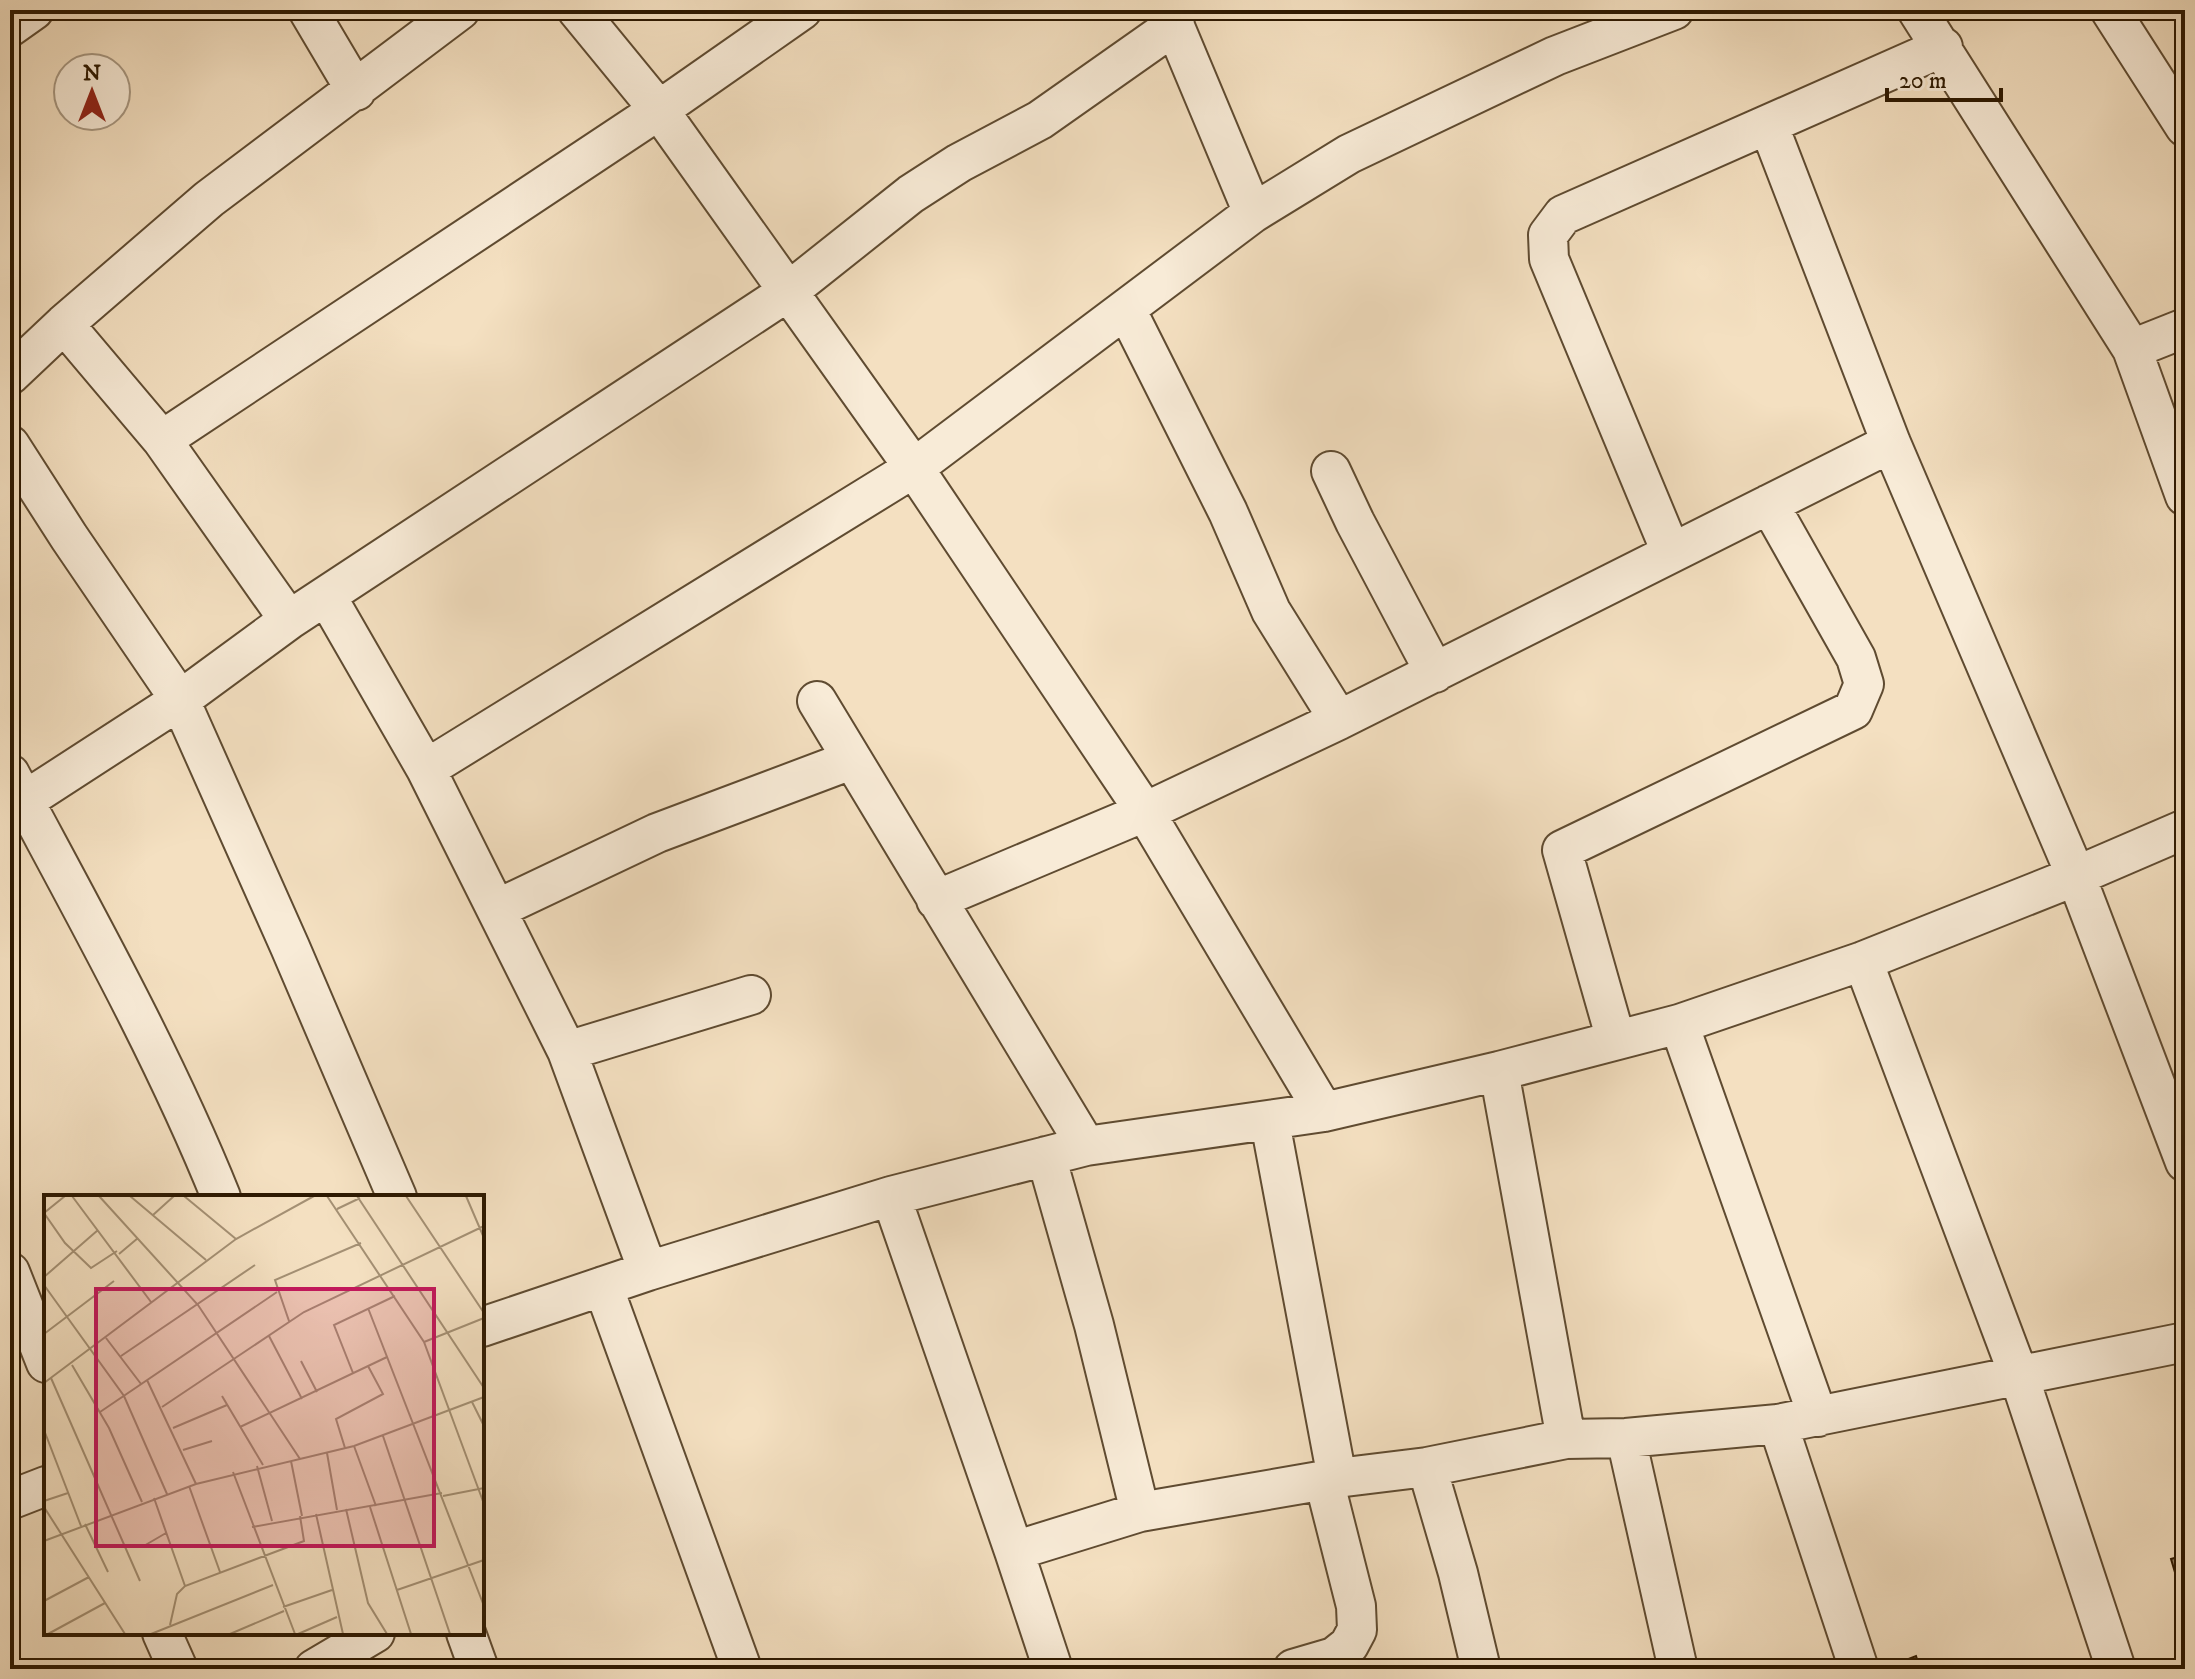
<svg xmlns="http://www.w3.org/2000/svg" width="2195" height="1679" viewBox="0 0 2195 1679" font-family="'IM FELL DW Pica',serif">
<rect width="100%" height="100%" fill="#f4e0c1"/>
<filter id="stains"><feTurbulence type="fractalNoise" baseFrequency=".0025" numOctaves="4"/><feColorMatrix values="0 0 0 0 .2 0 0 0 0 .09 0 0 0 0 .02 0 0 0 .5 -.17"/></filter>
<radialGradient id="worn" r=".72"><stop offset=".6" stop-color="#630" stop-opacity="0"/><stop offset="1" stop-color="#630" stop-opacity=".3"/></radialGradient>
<path fill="#948065" stroke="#2d1901" stroke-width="2" d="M2185,1555v51l-14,-47z
M1916,1656l4,13h-29l-1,-3z"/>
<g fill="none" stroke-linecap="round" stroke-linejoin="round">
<g stroke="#5f4b31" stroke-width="42">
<path id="street" d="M308,10l48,81
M577,10l82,100 255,358 231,344 179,300
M1168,10l85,203
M1917,10l215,339 53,147
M2110,10l75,117
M10,27l24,-17
M1769,126l122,317 185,433 109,286
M1126,309l102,203 43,99 68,109
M64,324l98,116 127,180
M2132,349l53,-21
M10,375l54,-51 145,-125 251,-189
M162,440l497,-330 143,-100
M10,445l59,92 111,163 110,247 107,250
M1331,471l24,51 80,151
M1671,552l-122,-293 -1,-24 15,-20 380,-168
M327,597l99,172 141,282 81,220
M817,701l269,445
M426,769l488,-301 339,-255 96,-59 206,-98 119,-46
M10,774c74,139 152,277 211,423
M24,801l156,-101 109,-80 500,-329 122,-97 48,-31 81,-43 135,-95
M936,900l209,-88 194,-92 552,-277
M497,909l160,-76 194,-73
M1863,961l156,415 97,293
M1679,1024l139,393
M1616,1040l-54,-190 291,-140 11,-26 -8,-26 -87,-154
M567,1051l184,-56
M1499,1071l67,368
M1270,1122l67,356
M1046,1156l48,169 46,187
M891,1196l123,355 39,118
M10,1272l36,91
M603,1286l139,383
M482,1327l166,-56 243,-75 195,-50 238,-34 175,-41 180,-47 184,-63 213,-85 109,-47
M1778,1424l81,245
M1626,1438l52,231
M1427,1467l31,106 23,96
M10,1500l36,-14
M1014,1551l126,-39 197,-34 90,-11 139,-28 60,-1 152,-14 407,-82
M162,1633l16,36
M466,1633l13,36
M314,1669l61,-36
M1293,1669l41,-12 15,-12 8,-15 -1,-24 -32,-126"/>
</g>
<use href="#street" stroke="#f8ebd7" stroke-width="38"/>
</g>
<g transform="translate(44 1195)">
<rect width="440" height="440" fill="#f4e0c1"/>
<path fill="none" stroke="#a49074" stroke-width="2" d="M21,1l-21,17 21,30 26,25 26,-17M28,1l79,106M55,1l99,109 102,154M86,1l76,64M140,1l52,43M283,1l97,146 60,162M313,1l127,192M362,1l78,117M422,1l18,42M293,14l23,-11M109,20l21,-19M75,59l19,-16M0,82l54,-47M0,90l80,111 43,98M324,113l116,298M245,126l-14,-41 86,-37M0,139l70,-53M225,141l33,63M62,143l35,46M380,147l60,-24M77,161l134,-91M257,166l16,31M28,170l37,63 33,74M309,178l-19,-48 61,-29M7,183l89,203M103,185l49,104M0,188l192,-144 78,-43M178,201l41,69M428,207l12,24M118,212l142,-95 180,-86M56,217l177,-120M196,232l147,-70M129,233l54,-23M0,235l37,96M339,241l67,198M310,251l22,60M301,253l-9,-29 47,-25 -15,-28M139,255l29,-9M283,258l10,57M247,266l11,55M213,271l15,55M189,277l62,162M145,291l31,86M399,301l41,-8M110,303l31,88M0,306l24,-8M0,312l81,127M326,312l41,127M302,314l22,94 19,31M272,319l27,120M41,329l23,48M208,332l190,-34M0,346l152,-57 158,-38 130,-49M98,352l24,-14M353,395l87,-30M0,406l45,-24M239,412l49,-17M126,430l7,-31 8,-8 119,-45 -4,-25M4,439l57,-31M107,439l122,-49M186,439l54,-23M254,439l39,-17"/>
<path fill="#c2185b" fill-opacity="0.15" stroke="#c2185b" stroke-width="4" d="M52,94h338v257h-338z"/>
<rect width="440" height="440" fill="none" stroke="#2d1901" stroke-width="4"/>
</g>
<rect width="2195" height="1679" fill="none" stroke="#f4e0c1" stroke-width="40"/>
<rect x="12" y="12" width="2171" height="1655" fill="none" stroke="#2d1901" stroke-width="4"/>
<rect x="20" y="20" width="2155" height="1639" fill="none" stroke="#2d1901" stroke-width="2"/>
<g transform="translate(92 92)"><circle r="38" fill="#f8ebd7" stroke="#a79781" stroke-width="2"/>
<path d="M0-6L14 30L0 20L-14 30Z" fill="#8f2418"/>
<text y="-12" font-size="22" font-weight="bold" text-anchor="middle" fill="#2d1901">N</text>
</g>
<path d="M1887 88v12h114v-12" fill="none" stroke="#2d1901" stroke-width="4"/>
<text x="1899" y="88" font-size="24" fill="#2d1901" stroke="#f8ebd7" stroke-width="6" paint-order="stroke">20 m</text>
<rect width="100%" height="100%" filter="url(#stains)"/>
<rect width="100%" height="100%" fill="url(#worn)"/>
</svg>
